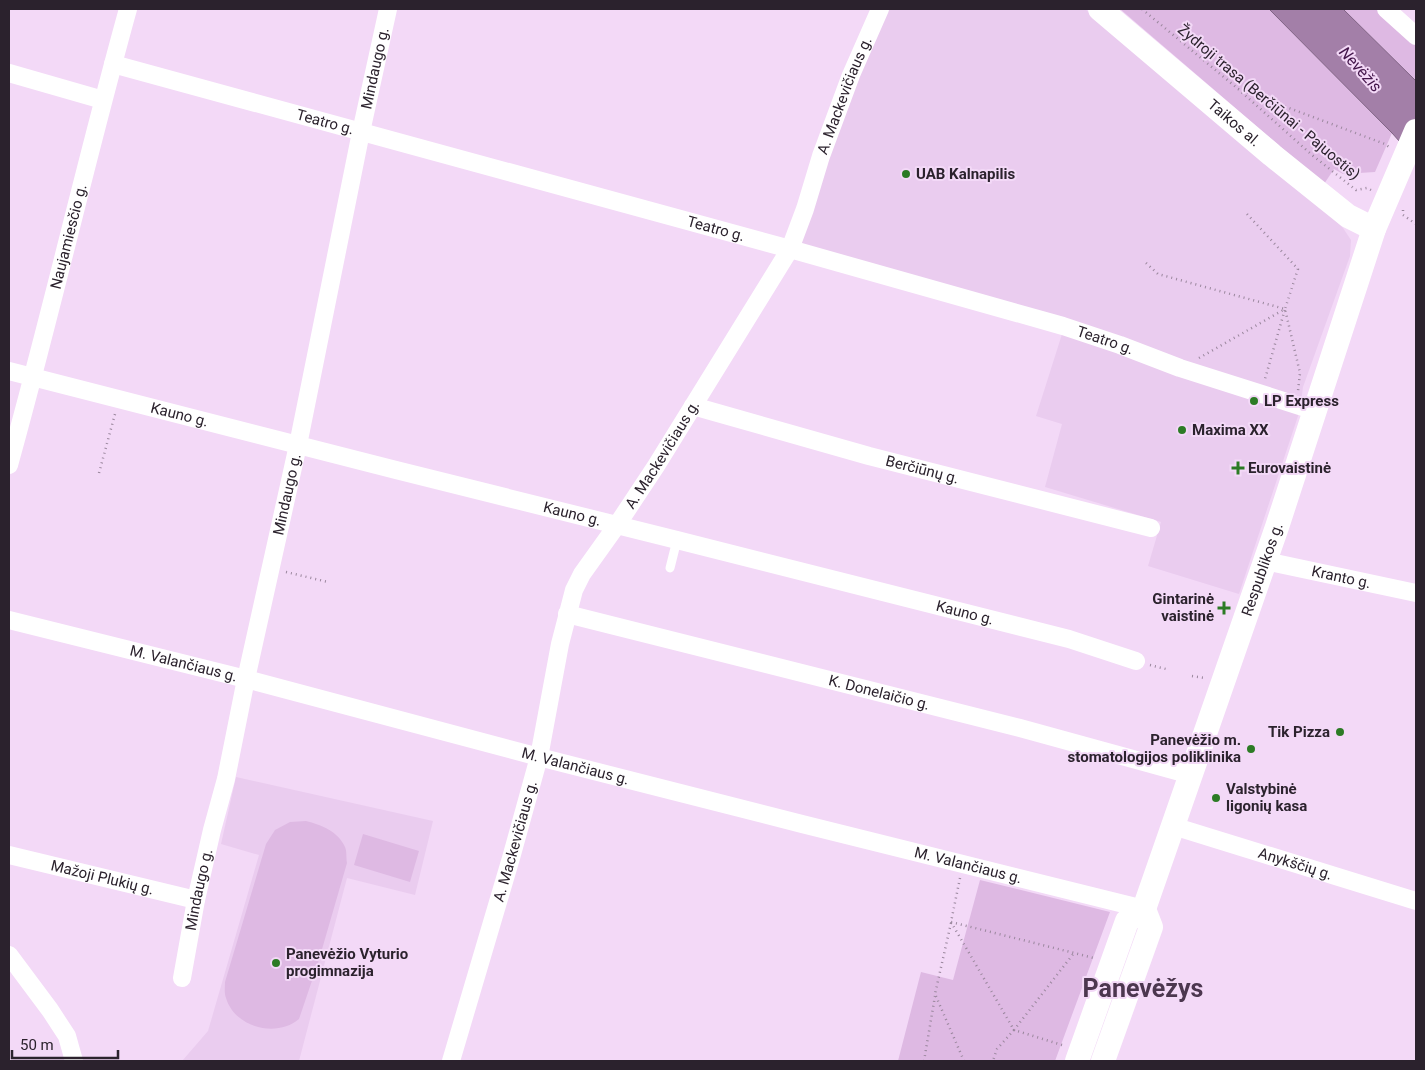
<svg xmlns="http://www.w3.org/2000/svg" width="1425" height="1070" viewBox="0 0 1425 1070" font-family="Roboto,sans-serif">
<rect width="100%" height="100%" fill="#f3d9f7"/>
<path fill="#eaccef" d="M886,9h199l242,203 16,16 8,12 -1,16 -47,131 -3,23 -61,184 -91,-28 13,-44 -116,-35 17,-63 -26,-8 27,-85 -263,-86 55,-167z
M236,777l197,44 -18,74 -68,-17 -48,183h-117l26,-30 51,-176 -38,-11z"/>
<path fill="#deb9e3" d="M1120,9h149l123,124 -17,39 -32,2 -9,-5 -10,15z
M1343,9h37l36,35v37z
M306,821c15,4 32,10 39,26 2,4 1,11 2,16l-29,100 -19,56c-22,19 -64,9 -73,-21 -2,-5 -1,-11 -1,-16l41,-138 9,-14 15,-8z
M363,834l56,17 -9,31 -56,-17z
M980,880l130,32 -55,149h-157l23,-89 32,8z"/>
<path fill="#a37fa8" stroke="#7f6383" d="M1269,9h74l73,72v79l-24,-27z"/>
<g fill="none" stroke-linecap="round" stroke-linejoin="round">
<path stroke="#9a879d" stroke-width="2.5" stroke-dasharray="1 4" stroke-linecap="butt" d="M1142,9l95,79 75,67 44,35 11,-2 4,2
M1238,89l147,55 4,3
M1403,210v5l13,9
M1247,214l51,55 -13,40
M1146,263l12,11 127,35 15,64 -2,18
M1199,358l86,-49 -20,70
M99,473l16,-59
M286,572l42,10
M1150,665l16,4
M1192,676l13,2
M960,878l-9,44 143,36
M951,922l63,108 -17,19 -4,12
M951,923l-16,71 29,67
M1062,1045l-48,-15 60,-77
M924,1061l11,-65"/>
<path stroke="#fff" stroke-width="9" d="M670,568l7,-28"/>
<g stroke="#fff" stroke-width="18">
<path d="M1386,9l30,27"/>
<path id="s1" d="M113,64l677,185 273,77 57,19 60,23 135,43"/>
<path d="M9,73l94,27"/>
<path id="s2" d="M9,371l387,99 281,70 392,99 67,22"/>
<path id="s3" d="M693,406l176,50 282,72"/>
<path id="s4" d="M9,465c42,-151 77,-305 119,-456"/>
<path id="s5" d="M1265,561l151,32"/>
<path id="s6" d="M567,614l453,114 171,47"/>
<path id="s7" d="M9,620l237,59 293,78 263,67 342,85"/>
<path id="s8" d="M1173,826l243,75"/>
<path id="s9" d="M9,855l187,45"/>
<path d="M9,955l41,55 17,26 7,25"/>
<path id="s10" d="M182,978l14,-78 16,-70 14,-51 20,-100 52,-234 63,-313 27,-123"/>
<path id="s11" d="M451,1061l60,-203 28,-101 21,-113 14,-54 8,-16 35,-49 39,-59 134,-217 15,-40 16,-53 30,-81 29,-66"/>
</g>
<g stroke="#fff" stroke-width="24">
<path id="s12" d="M1100,9l172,146 76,61 26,13"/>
<path id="s13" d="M1077,1061l50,-140 17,-12 133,-382 97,-298 42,-98"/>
<path d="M1103,1061l48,-134 -7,-18"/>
</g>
</g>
<g fill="#2c7b25" stroke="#f3d9f7" stroke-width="2">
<circle cx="906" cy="174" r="5"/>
<circle cx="1254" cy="401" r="5"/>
<circle cx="1182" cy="430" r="5"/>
<path d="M1235.5 460.5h5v5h5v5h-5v5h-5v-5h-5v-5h5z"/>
<path d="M1221.5 600.5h5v5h5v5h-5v5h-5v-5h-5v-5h5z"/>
<circle cx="1340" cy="732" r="5"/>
<circle cx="1251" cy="749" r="5"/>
<circle cx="1216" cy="798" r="5"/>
<circle cx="276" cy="963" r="5"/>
</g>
<g text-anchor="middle" stroke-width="4" stroke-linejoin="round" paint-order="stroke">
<g font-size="15" fill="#2b222d" stroke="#f3d9f7">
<text dy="5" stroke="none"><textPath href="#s10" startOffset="930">Mindaugo g.</textPath></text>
<text dy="5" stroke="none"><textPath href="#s11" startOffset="1054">A. Mackevičiaus g.</textPath></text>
<text transform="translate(1269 102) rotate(40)" y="5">Žydroji trasa (Berčiūnai - Pajuostis)</text>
<text dy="5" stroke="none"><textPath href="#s1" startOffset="220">Teatro g.</textPath></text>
<text dy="5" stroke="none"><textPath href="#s12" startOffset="176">Taikos al.</textPath></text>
<text dy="5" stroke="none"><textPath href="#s1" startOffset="625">Teatro g.</textPath></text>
<text dy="5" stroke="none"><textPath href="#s4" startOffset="236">Naujamiesčio g.</textPath></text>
<text dy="5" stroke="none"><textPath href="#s1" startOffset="1030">Teatro g.</textPath></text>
<text dy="5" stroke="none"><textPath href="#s2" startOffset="176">Kauno g.</textPath></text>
<text dy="5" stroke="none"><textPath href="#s11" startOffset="649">A. Mackevičiaus g.</textPath></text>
<text dy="5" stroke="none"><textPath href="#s3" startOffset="238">Berčiūnų g.</textPath></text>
<text dy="5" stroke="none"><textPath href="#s10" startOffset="495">Mindaugo g.</textPath></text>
<text dy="5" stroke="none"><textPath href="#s2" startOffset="581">Kauno g.</textPath></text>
<text dy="5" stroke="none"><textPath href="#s13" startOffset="529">Respublikos g.</textPath></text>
<text dy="5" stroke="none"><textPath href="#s5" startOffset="78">Kranto g.</textPath></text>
<text dy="5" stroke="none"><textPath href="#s2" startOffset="986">Kauno g.</textPath></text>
<text dy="5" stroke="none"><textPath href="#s7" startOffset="180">M. Valančiaus g.</textPath></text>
<text dy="5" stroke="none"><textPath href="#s6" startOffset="322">K. Donelaičio g.</textPath></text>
<text dy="5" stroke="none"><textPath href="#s7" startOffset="585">M. Valančiaus g.</textPath></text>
<text dy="5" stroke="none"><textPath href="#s11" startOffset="229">A. Mackevičiaus g.</textPath></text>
<text dy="5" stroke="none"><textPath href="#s8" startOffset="128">Anykščių g.</textPath></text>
<text dy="5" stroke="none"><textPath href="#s7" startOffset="990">M. Valančiaus g.</textPath></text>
<text dy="5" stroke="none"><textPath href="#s9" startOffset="96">Mažoji Plukių g.</textPath></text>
<text dy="5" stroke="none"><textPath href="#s10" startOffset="90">Mindaugo g.</textPath></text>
</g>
<g font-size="15" font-weight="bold" fill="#2b222d" stroke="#f3d9f7" text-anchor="start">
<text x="916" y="179">UAB Kalnapilis</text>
<text x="1264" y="406">LP Express</text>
<text x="1192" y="435">Maxima XX</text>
<text x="1248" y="473">Eurovaistinė</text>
<text x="1214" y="604" text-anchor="end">Gintarinė<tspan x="1214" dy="17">vaistinė</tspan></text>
<text x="1330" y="737" text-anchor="end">Tik Pizza</text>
<text x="1241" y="745" text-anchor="end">Panevėžio m.<tspan x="1241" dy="17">stomatologijos poliklinika</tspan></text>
<text x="1226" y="794">Valstybinė<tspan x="1226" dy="17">ligonių kasa</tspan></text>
<text x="286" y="959">Panevėžio Vyturio<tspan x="286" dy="17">progimnazija</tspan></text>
</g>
<g font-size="16" font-style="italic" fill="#43154a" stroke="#f3d9f7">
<text transform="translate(1361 69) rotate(48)" y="6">Nevėžis</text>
</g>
<g font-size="25" font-weight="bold" fill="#4c374f" stroke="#f3d9f7">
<text x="1143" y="997">Panevėžys</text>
</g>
</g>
<rect width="1425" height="1070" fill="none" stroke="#2b222d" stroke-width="20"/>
<path d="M12 1050v8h106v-8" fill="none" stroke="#2b222d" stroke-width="2.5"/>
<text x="20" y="1050" font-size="15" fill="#2b222d" stroke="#f3d9f7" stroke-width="4" paint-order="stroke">50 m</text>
</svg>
